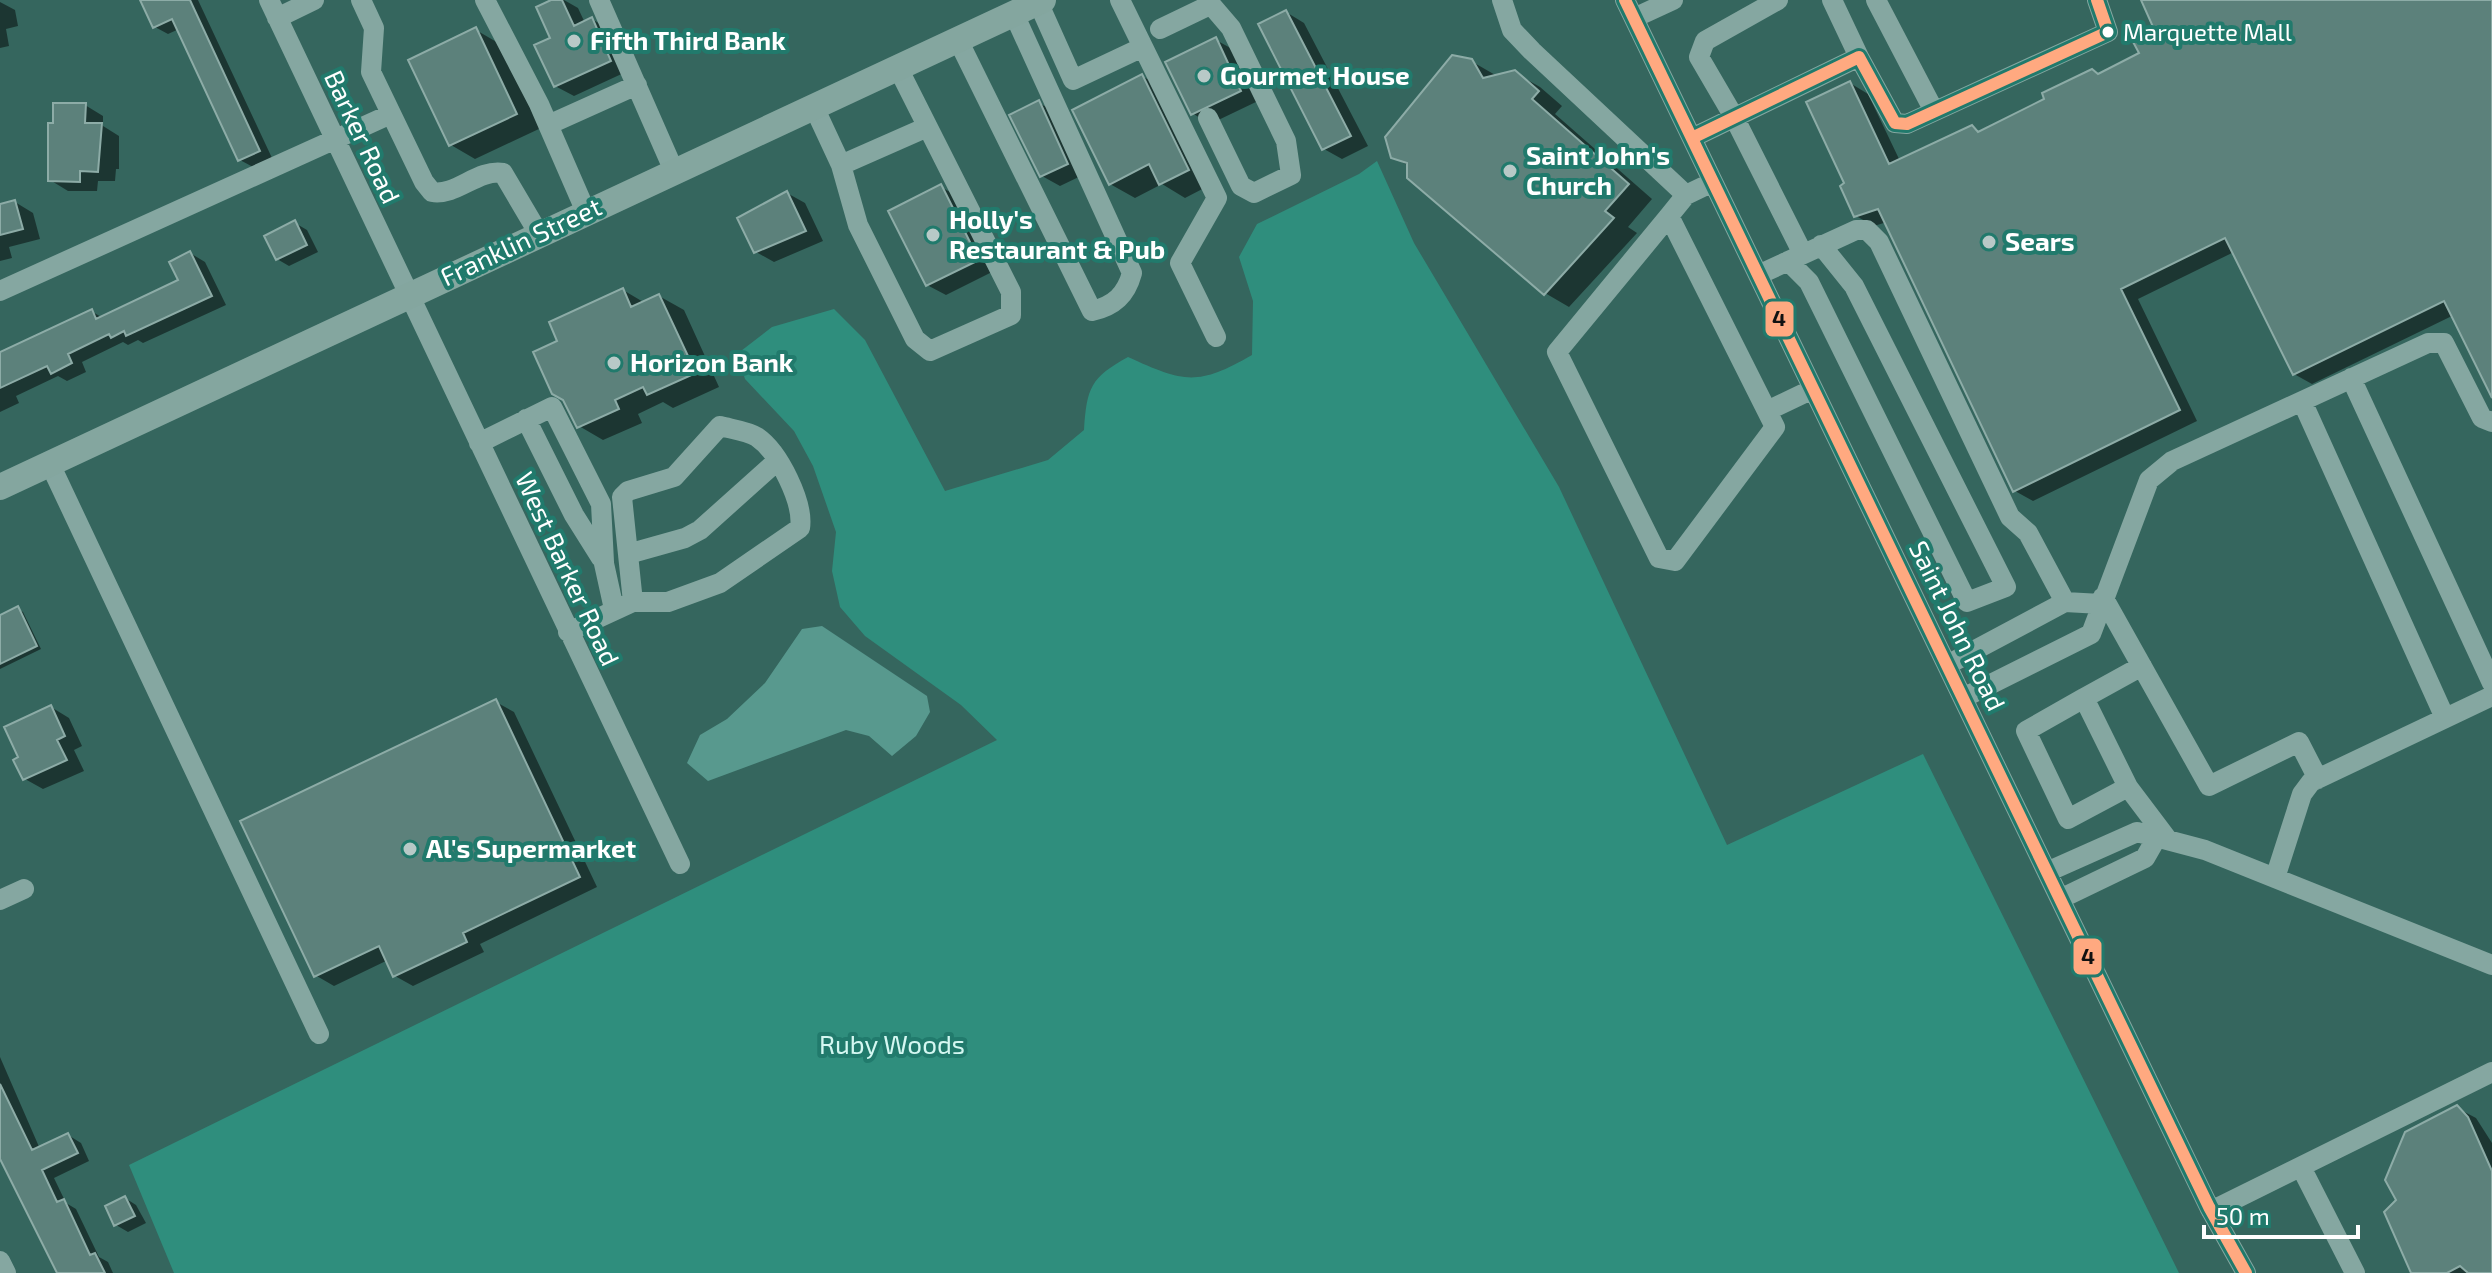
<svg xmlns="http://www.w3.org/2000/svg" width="2492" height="1273" viewBox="0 0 2492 1273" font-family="'Exo 2',sans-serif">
<rect width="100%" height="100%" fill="#35665e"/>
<path fill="#2f8e7d" d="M1377,161l37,82 145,244 168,358 196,-91 256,519h-2005l-45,-108 868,-425 -36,-35 -96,-69 -25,-29 -8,-36 4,-39 -23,-66 -19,-35 -49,-52 -8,-25 35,-27 62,-18 31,31 80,151 103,-31 36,-30c3,-42 6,-52 44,-73 55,25 69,30 124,-2l1,-54 -14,-44 18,-33 102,-50z"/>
<path fill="#58998e" d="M822,626l105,70 3,16 -14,24 -24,20 -23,-20 -23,-6 -138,51 -21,-18 13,-28 27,-16 38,-36 37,-54z"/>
<path fill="#0007" d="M142,0h56l74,158 -19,9 -13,-7 -61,-131 -11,5 -13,-7z
M555,0h9l14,8 7,15 7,-4 18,11 18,41 -54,25 -19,-10 -2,-47z
M2143,0h349v392l-38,-77 -142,69 -18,-10 -60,-122 -96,47 59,122 -164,80 -18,-10 -128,-269 -13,4 -18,-10 -9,-32 3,-101 18,11 32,67 72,-34 9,6 161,-79 15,-24z
M0,2l15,8 3,16 -12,3 3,17 -9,2z
M1286,12l18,11 64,123 -26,13 -18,-10z
M476,30l24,14 41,84 -66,31 -24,-14z
M1216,40l18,10 24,51 -48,23 -18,-11z
M1471,61l26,15 18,-3 25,14 22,19 -7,8 97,85 -24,28 9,6 -68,74 -24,-14 -136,-127 -16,-9z
M1142,76l24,14 46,94 -27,14 -23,-14 -27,14 -25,-14z
M1039,103l18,10 28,61 -25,12 -18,-10z
M85,105l18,11v10l16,10v33h-3l-1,12h-17l-1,10h-29l-18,-11 5,-55z
M941,187l18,10 37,73 -50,25 -19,-10z
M787,193l18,10 18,38 -49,21 -18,-10z
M15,202l18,11 7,26 -31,8 3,11 -12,3v-55z
M295,223l12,7 11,22 -29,14 -12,-7z
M190,253l15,9 21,43 -83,38 -5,-3 -10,5 -5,-3 -41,20 4,10 -19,9 -9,-5 -42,20 3,7 -19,9v-58l91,-43 12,7 77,-37z
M623,290l22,13 14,-7 25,14 35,77 -46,21 -10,-6 -25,12 4,9 -39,17 -24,-14 -19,-84z
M18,609l5,3 18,37 -41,20v-52z
M496,702l18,10 83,175 -117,57 4,8 -71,34 -18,-10 -7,-16 -54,26 -19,-11z
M51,707l18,11 13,28 -8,4 10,21 -41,18 -18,-10z
M0,1057l40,92 28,-14 13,8 8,18 -35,17 12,25 10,6 23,48 9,5 5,11h-54l-59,-121z
M2457,1108l19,10 16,25v130h-79l-15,-72z
M125,1198l11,7 10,18 -18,9 -12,-7z"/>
<path fill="#5c817b" stroke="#8daca7" stroke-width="2" d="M140,0h50l70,151 -22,10 -66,-142 -19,9z
M551,0h11l12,26 18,-9 19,44 -57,26 -20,-42 16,-7 -14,-31z
M2141,0h351v398l-48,-97 -151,74 -68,-137 -104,51 59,121 -167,82 -135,-283 -24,8 -14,-31 4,-3 -38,-81 44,-21 39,83 83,-39 6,7 66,-33 -2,-6 50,-24 6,5 41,-21 -7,-13 22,-11z
M1286,10l65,126 -29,14 -64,-126z
M476,27l41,87 -68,32 -41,-86z
M1216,37l25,54 -50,24 -26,-53z
M1452,55l20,4 11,19 32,-8 24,21 -7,8 97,85 -24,27 9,7 -70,77 -137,-117v-15l-16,-5 -6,-21z
M1142,74l47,96 -30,15 -10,-21 -40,21 -37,-75z
M1039,100l29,64 -28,13 -31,-62z
M53,103h33l-1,20h17l-4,49 -18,-1v11l-32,-1v-58h5z
M941,184l38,76 -53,26 -38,-75z
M787,191l19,40 -52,22 -17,-35z
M15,200l8,29 -23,6v-31z
M295,220l12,25 -31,15 -12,-24z
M190,251l22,45 -86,40 -2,-5 -13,7 -2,-4 -41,20 4,9 -21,11 -4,-8 -47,22v-36l92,-43 4,10 82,-39 -9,-18z
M623,288l8,19 28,-13 37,79 -49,22 -4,-8 -28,13 4,9 -42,19 -14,-28 -11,-6 -19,-42 24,-11 -8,-19z
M18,606l19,40 -37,18v-49z
M496,699l84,178 -117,56 4,9 -74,35 -14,-31 -65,31 -74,-156z
M51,705l14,31 -8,4 10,20 -44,20 -10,-20 5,-3 -14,-30z
M0,1084l32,66 36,-17 10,20 -36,17 15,32 7,-3 26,56 5,-2 10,20h-48l-57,-114z
M2457,1105l11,12 24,54v102h-24l-8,-7 -13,7h-36l-27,-61 12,-12 -11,-20 20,-48z
M125,1196l10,20 -21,10 -9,-20z"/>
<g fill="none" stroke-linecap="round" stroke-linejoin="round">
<path stroke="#85a7a1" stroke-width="20" d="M269,0l411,864
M361,0l13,28 -3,44 53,110 8,10c25,4 45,-23 71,-19l36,61
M485,0l54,104 47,108
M599,0l75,171
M1120,0l97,198 -37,65 36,74
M1207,0l24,28 55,113 5,34 -37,18 -13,-7 -33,-68
M1502,0l10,30 20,21 154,144
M1625,0l584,1207 37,66
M1778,0l-73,41 -6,16 35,60 69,137
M1832,0l27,57
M1876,0l58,111
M1038,2l35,78 70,-33
M277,18l37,-18
M1634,18l39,-18
M1160,29l50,-24
M958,40l134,271c22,-5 34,-16 40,-38l-118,-259
M814,107l27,58 17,60 57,114 15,12 81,-36v-23l-113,-224
M548,125l89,-40
M1692,138l167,-81 36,66 12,1 201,-92 -11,-32
M841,165l84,-37
M1669,216l106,211 -100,134 -16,-3 -102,-206 112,-136 17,-21 27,-13
M1788,261l21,21 158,320 39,-15 -152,-301 -33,-41
M1758,275l98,-45h11l12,12 131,275 18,16 37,69
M0,291l391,-177
M2351,378l141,305
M2302,401l143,317
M1767,411l46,-22
M526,419l48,96 27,43
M479,443l73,-36 49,97 3,58
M50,464l269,570
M601,550l13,59
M628,554l57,-16 15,-8 77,-69
M2103,597l106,189 90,-44 19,37
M568,632l65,-30h35l52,-19 80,-55c4,-25 -21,-76 -43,-91 -9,-6 -26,-8 -37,-11l-46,51 -46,14 -6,6 11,105
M1947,665l118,-63 36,2
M2142,666l-58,32 44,89 40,53
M1963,698l128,-64 58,-154 23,-19 256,-118h16l38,75 10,4
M2084,698l-58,33 42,88 60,-32
M2047,872l90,-40 68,18 287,115
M2275,878l27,-84 9,-12 181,-86
M2060,899l85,-41 12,-21
M0,900l24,-11
M2301,1167l54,106
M2211,1211l281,-139
M0,1261l6,12"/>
<path stroke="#84a69f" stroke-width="26" d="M0,487l1043,-487"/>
<g stroke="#217a6c" stroke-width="18">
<path id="bus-1" d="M1625,0l584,1207 37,66
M1692,138l167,-81 36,66 12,1 201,-92 -11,-32"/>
</g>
<use href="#bus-1" stroke="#ffa980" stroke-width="12"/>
</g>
<circle fill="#fff" stroke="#217a6c" stroke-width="3" cx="2108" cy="32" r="7"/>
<g fill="#b8c9c7" stroke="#217a6c" stroke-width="3">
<circle cx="574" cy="41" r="8"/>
<circle cx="1204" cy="76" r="8"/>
<circle cx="1510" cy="171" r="8"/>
<circle cx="933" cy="235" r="8"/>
<circle cx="1989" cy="242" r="8"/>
<circle cx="614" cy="363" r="8"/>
<circle cx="410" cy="849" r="8"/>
</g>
<g text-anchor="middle" stroke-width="8" stroke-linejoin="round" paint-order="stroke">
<g font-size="24" fill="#fff" stroke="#217a6c" text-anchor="start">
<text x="2123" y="41">Marquette Mall</text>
</g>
<g font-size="26" font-weight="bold" fill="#fff" stroke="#217a6c" text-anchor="start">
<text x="590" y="50">Fifth Third Bank</text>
<text x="1220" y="85">Gourmet House</text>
<text x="1526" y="165">Saint John's<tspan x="1526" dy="30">Church</tspan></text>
<text x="949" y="229">Holly's<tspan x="949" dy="30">Restaurant &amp; Pub</tspan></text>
<text x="2005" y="251">Sears</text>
<text x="630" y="372">Horizon Bank</text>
<text x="426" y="858">Al's Supermarket</text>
</g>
<g font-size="26" fill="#fff" stroke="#217a6c">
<text transform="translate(362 137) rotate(65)" y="9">Barker Road</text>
<text transform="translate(521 242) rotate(-25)" y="9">Franklin Street</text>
<text transform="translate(567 569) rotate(65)" y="9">West Barker Road</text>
<text transform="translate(1957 626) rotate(64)" y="9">Saint John Road</text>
</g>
<g font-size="26" fill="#d4f7f1" stroke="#217a6c">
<text x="892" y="1054">Ruby Woods</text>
</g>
</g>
<g stroke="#217a6c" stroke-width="3">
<rect x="1764" y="300" width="31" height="38" rx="8" fill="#ffa980"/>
<rect x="2072" y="937" width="31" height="39" rx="8" fill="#ffa980"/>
</g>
<g font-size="22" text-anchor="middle" font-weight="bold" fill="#111">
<text x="1779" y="326">4</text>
<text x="2088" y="964">4</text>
</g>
<path d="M2204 1225v12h154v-12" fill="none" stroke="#ffffff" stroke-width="4"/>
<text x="2216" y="1225" font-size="24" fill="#ffffff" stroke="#217a6c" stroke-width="6" paint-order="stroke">50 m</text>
</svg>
